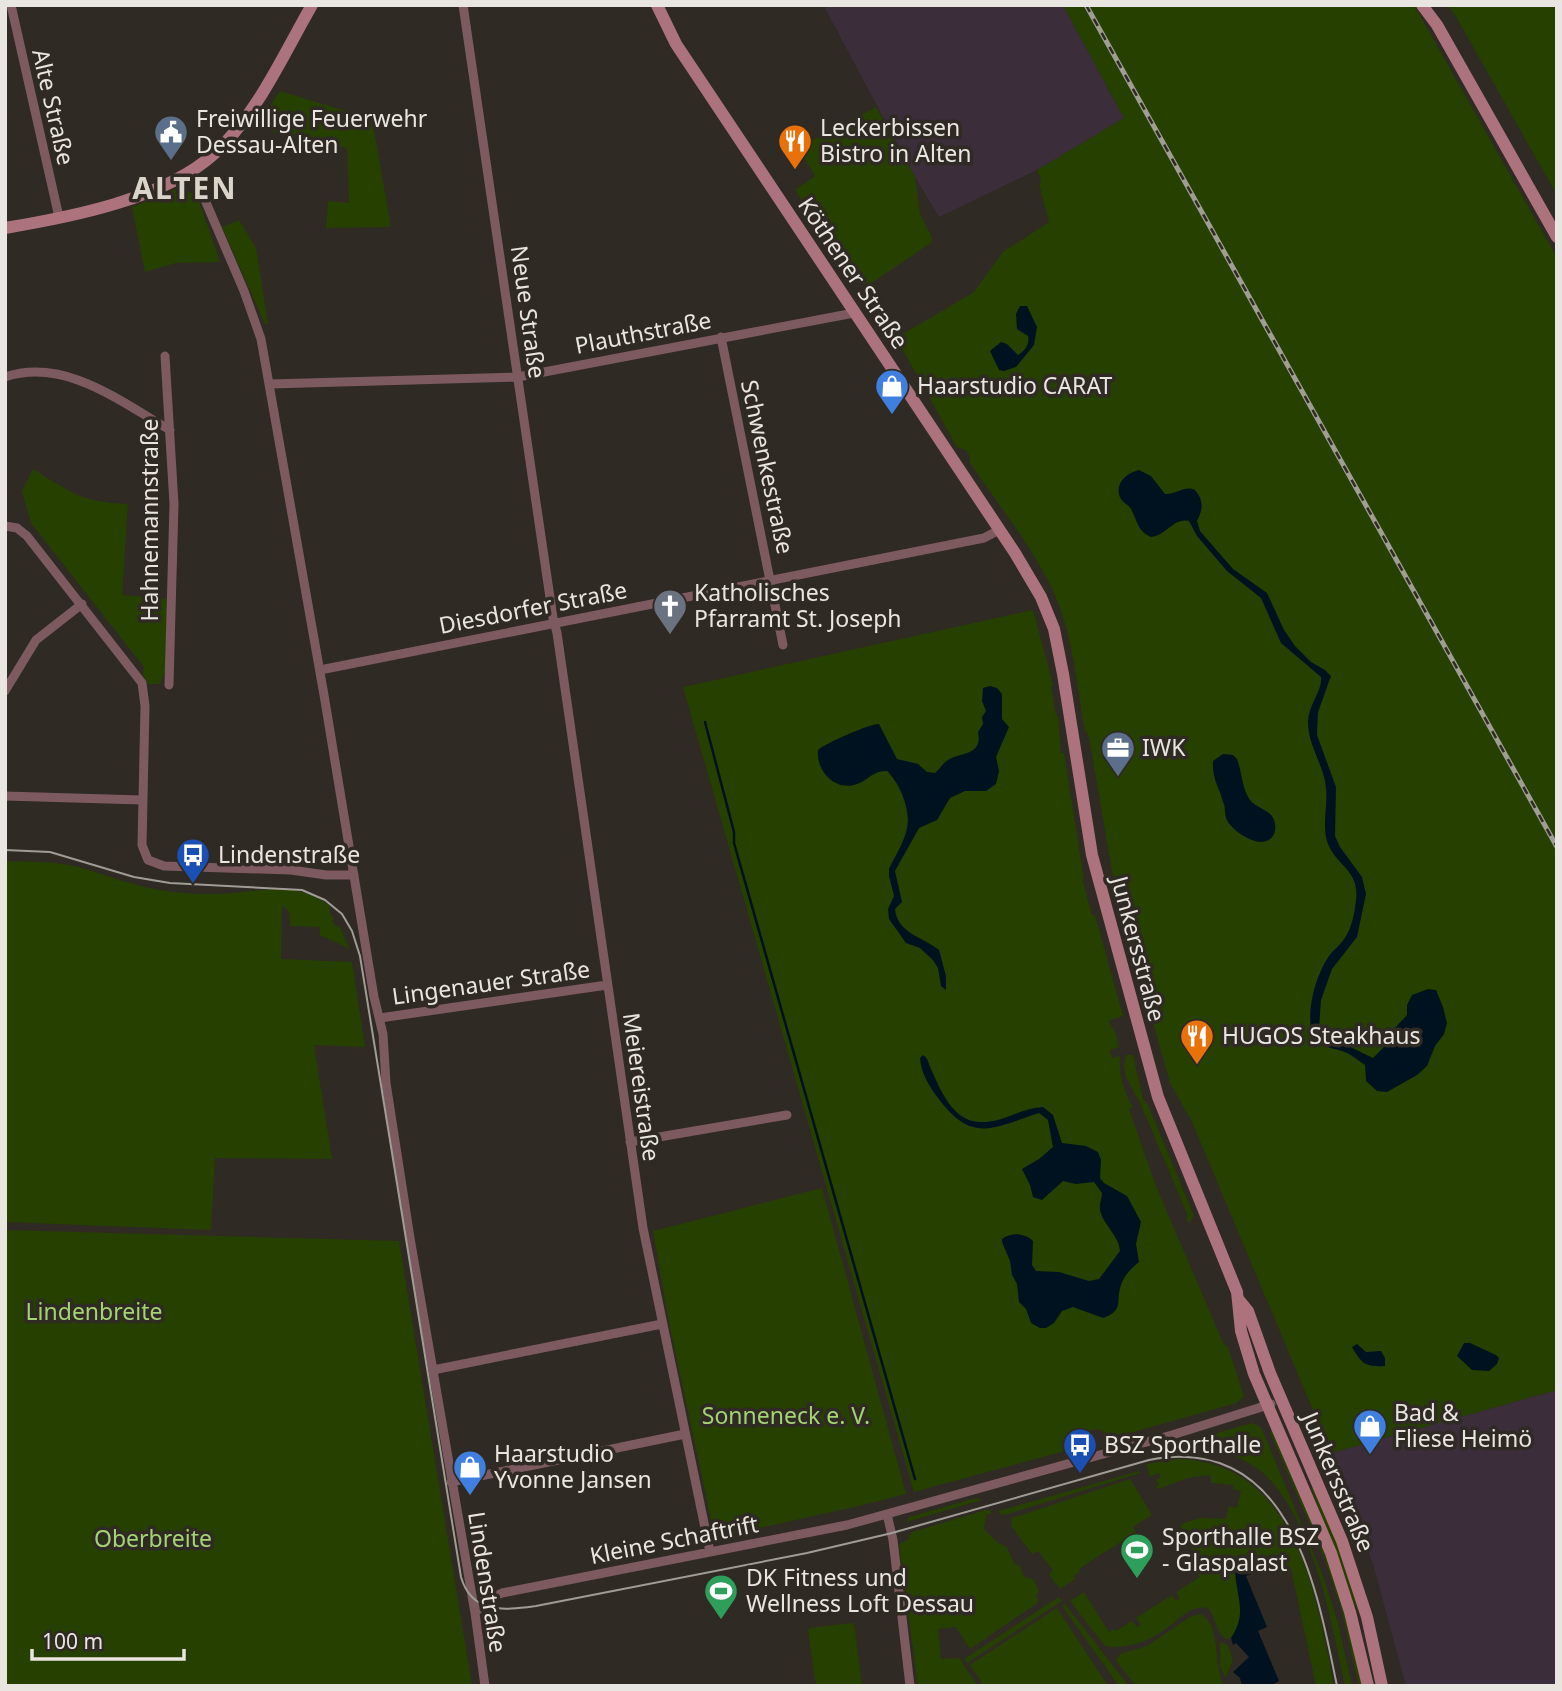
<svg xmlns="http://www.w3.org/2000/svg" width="1562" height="1691" viewBox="0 0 1562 1691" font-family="'Noto Sans',sans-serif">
<rect width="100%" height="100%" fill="#2f2a23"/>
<path fill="#3b2d3a" d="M829,5h234l61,113 -87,52 -98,47 -24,-40 -90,-169z
M1557,1390v296h-151l-33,-122 -42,-111z"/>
<path fill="#264000" d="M1063,5h351l143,253v1132l-226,63 -139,-331 -22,-39 -56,-200 -25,-146 -2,-5h-2c-8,-46 -11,-89 -28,-132 -19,-46 -59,-96 -87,-137v-6l-4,-7 -9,-3 -61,-109 78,-46 29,-40 46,-30 -10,-38 2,-5 -4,-9 87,-52z
M1447,5h110v190l-102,-180z
M280,91l92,28 19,108 -65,1 2,-27 21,2 -2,-55 -68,-13 -20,-12z
M876,107l39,70 5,37 11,21 1,7 -65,44 -11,-4 -61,-92 20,-14 -17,-28z
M179,188l18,7 23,67 -44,1 -31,9 -13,-65z
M239,220l17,28 12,76h-3l-43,-97z
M33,469c39,24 48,33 95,35l-6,91 45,4 -2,73 -5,12h-12l-5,-9 1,-8 -113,-144 -9,-32z
M1033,610l20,75 -2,1 5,30h2l3,37h3l20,126h-2l10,36h3l28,101 -14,5 2,7h3l5,19 -9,3 2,8 8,-2c-2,17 4,37 13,51l-4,2 27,77 68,159 4,2 16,49 -7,7 -122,34 -18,-8 -9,2 -8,16 -166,45 -231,-805z
M5,861c23,1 47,0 70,5 32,9 64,22 98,26 19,2 41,3 59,1 35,-3 68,-11 98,13v8l4,4 -2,2 4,7 3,-2 11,24 -30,-14v-8l-30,-1 -1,-15 -7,-5 -1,53 71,3 13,85 -51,-2 18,114 -117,-1 -4,72 -206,-8z
M1126,1055h7l10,44 5,6 46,111 -4,6h-2l-2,-5 2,-1 -47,-111 -15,-28 -2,-12z
M822,1188l84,306 -43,11 -148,33 -46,-216 -16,-91z
M5,1230l394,11 73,445h-467z
M1252,1423l9,4 62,149 15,47 14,63h-7c-13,-63 -32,-167 -81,-212 -27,-24 -66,-30 -100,-26z
M1272,1431l54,126 17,50 19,79h-3l-18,-78 -17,-50 -54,-126z
M1179,1459c117,4 137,136 155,227h-18l-25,-117 -18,3 -2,-9 -12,8 -3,-4 -20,15c7,19 9,44 -8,58 -13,-7 -11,-21 -20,-32 -20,-3 -28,12 -44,22 -15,12 -40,20 -59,16l-35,-45 14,-9 25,40 5,-3 2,2 16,-10 5,6 4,-2 -5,-7 36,-23 4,6 4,-2 -4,-7 24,-15 -9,-13 3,-11 -13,-22v-7l20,-6 25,1 3,-13 8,2 4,-17 -8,-2 1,-4 -23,-2 -1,-8 -22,3 -30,11 -2,-2 3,-2 -3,-5 5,-3 -2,-4 -9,4 -4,-13z
M1139,1471l1,2 -132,41 -7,1 -3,-4z
M1130,1479l22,36 -19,12 3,5 -57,37 1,3 -7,4 2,3 -15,10 -11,-14 4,-5 -15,-19 -6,3 -21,-28 1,-8z
M1311,1488h3l23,55 23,72 -6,-12z
M976,1498l6,2 -76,22 3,-5z
M989,1509l3,4 -6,2 -2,14 14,14 9,4 7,16 7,4 1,6 4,5 7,1 6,12 -3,5 3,6 -69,47 -14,-22 -18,2 3,30 18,-1 19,28h-60l-19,-142 10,-5v-3l3,-4z
M1059,1597l3,4 -95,62 -3,-4z
M1065,1604l64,82h-10l-57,-80z
M1057,1608l51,78h-124l-14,-21z
M1200,1614c21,9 13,51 24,72h-88l-20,-25 4,-7 27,-8 43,-29z
M851,1623l3,1 1,5 7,57h-46l-8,-55 2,-3z
M1220,1642l8,3 5,16 -8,17 -5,-12z"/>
<path fill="#00121f" d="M1020,306h7l10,21 -3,18 -18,22 -12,4 -5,-1 -9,-19 11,-9 6,2 11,11c7,-4 12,-11 10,-19l-11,-7 -1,-15z
M1139,470l12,6 14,18c11,1 20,-9 30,-4 9,11 8,19 2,31l3,10 33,38 34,24 17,37 11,16 16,16 14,8 6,6 -13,36 -1,23 19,52 -1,49 5,11 22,30 4,17 -9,43 -25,32 -11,31 -2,29 7,12 16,2 31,15 11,-11 10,-18 13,-14v-10l5,-10 16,-6 8,1 7,17 4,16 -3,11 -9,12 -8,20 -10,9 -30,17 -10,-1 -11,-10 -1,-16c-6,-4 -12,-9 -18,-12 -13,-6 -30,-4 -35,-20 -6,-23 4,-58 17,-77 5,-7 13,-12 17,-20 6,-9 9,-25 10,-36 4,-31 -21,-34 -29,-59 -5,-18 1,-35 -1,-53 -2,-23 -18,-42 -18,-66 0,-17 15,-32 13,-45l-40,-34 -20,-45 -34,-27 -30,-35 -8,-15c-15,-4 -22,14 -38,16 -13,-6 -13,-14 -19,-26 -2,-6 -8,-7 -11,-12 -8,-14 5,-26 18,-29z
M990,686l7,2 5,6v25l7,8 -13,30 3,14 -3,13 -10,7h-21l-15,7 -13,22 -18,8 -24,43 7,31 -7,7c2,24 28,28 44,41l7,26v14l-5,-4 -3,-18 -5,-8 -13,-12 -14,-5 -17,-24 -1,-10 6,-13 -5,-20v-7c6,-13 16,-28 18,-41 4,-17 -7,-45 -20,-57 -14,-1 -18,9 -30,13 -22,8 -41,-13 -39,-34 8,-7 51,-26 61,-26l18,35 21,5 9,8 8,1c5,-4 8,-10 13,-13 12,-8 35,-4 30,-28l5,-8 -1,-7 4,-6 -4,-10 1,-13z
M1223,754l10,1 4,4c5,13 5,30 13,41 7,9 20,9 24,20 2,6 2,11 -1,16 -10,15 -37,-2 -45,-14 -4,-6 -2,-14 -5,-20 -4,-16 -11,-22 -10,-41z
M923,1055c6,4 5,8 8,14 9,20 22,53 49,53 22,1 41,-14 63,-15l10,8 9,28 24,3 12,6 3,8 -1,18 4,5 23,13 14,26 -5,22 3,18c-7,6 -15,13 -18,23 -6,17 4,25 -18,33l-30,-11 -11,4 -8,12 -8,5h-6l-9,-5 -5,-14 -7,-7 -2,-18 -5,-9 -2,-14 -8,-19v-3c9,-7 23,-6 31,2l-1,24 4,6 23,1 30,9 10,-2 21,-28c-1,-16 -17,-26 -20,-41 -1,-6 2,-11 2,-17l-8,-11 -18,2 -13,-3 -21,19 -9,-3 -3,-12 -8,-16 17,-10 14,-12 -5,-27 -9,-7c-46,15 -67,31 -101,-15 -9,-12 -17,-25 -18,-40z
M1464,1343h6l26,12 3,3 -2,6 -8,7 -17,-1 -15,-14z
M1357,1344l9,8 15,-1 4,7v8c-20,1 -23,-2 -33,-19z
M1246,1563h6l7,8 -13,5 21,51 -9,4 21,50 -9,5h-28l-2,-8 -7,-6 16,-15 -13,-14 -3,2 -2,-7c17,-25 5,-41 4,-68l4,-5z"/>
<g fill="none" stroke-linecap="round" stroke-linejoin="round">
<path stroke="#00121f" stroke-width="2.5" d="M705,722l29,110v11l181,636"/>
<path stroke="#7d5a60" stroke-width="9" d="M11,5l48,212
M463,5l90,613 4,15 86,595 67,324
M190,172l15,28 39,91 17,48 63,356 50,302 9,37 3,49 24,155 65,375 10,73
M721,337l62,308
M165,356l9,148 -5,181
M5,377c60,-20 116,25 165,53
M270,384l248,-7 336,-64
M5,526l12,2 10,8 115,147 3,23 -3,139 6,15 16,6 127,4 35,5h28
M320,670c222,-43 442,-89 664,-132l15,-8
M5,691l31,-51 46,-36
M5,796l137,4
M380,1018l227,-33
M630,1142l157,-27
M433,1370l229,-46
M451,1482l234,-48
M887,1514l6,26 17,146
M475,1613l12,-13 15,-7 345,-68 325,-90 99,-31"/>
<path stroke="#ac737d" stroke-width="12" d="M657,5l19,39 339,509 26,44 13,32 9,45 29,181 66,242 79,195 4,39 13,43 77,179 19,59 18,74
M1422,5l15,20 120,212
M5,228c66,-11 160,-29 210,-75 43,-40 68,-98 97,-148
M1239,1300l9,11 22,62 72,168 25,76 15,69"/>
<path stroke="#a09c96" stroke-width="2" d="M5,850l45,2 84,25 36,6 132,7 23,10 17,14 10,17 8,25 101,621c11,38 44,33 75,29l271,-53 85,-20 257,-73c140,-27 167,123 188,226"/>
<g stroke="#a09c96" stroke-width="5">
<path id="rail" d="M1086,5l471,842"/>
</g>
<use href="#rail" stroke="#2f2a23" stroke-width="2.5" stroke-dasharray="8" stroke-linecap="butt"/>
</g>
<defs>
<g id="civic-pin" transform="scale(1.75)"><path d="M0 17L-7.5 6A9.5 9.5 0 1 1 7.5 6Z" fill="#5c6f8a" stroke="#2f2a23"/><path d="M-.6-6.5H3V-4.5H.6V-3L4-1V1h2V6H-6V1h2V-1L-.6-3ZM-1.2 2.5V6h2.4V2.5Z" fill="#fff"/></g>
<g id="restaurant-pin" transform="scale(1.75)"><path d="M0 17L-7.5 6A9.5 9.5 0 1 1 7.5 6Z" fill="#e8710a" stroke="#2f2a23"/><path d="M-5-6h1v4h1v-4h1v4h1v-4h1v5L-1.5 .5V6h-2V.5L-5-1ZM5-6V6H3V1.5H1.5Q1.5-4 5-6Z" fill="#fff"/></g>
<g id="shop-pin" transform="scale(1.75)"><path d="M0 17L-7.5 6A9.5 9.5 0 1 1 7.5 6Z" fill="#3f7fe0" stroke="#2f2a23"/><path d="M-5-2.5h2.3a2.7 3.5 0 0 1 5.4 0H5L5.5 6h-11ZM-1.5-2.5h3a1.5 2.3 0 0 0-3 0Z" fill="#fff"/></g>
<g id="church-pin" transform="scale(1.75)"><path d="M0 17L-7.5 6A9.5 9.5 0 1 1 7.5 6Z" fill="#6b7280" stroke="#2f2a23"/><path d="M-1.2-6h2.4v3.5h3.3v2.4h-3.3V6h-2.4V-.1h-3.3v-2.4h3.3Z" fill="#fff"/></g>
<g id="office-pin" transform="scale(1.75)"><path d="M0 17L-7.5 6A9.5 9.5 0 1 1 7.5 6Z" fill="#5c6f8a" stroke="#2f2a23"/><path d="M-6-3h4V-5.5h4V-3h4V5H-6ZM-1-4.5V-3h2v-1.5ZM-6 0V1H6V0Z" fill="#fff"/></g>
<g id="bus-pin" transform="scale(1.75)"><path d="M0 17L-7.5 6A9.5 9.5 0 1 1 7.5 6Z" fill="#1a4fb4" stroke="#2f2a23"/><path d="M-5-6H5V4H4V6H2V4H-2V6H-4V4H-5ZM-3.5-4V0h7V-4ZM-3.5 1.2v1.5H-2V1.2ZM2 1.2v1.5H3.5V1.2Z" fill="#fff"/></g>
<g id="stadium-pin" transform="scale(1.75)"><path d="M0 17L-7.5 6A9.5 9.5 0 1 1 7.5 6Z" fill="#2e9e5b" stroke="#2f2a23"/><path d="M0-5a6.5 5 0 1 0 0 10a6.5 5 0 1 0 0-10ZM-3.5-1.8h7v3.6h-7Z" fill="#fff"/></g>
</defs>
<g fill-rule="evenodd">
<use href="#civic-pin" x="171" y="132"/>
<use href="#restaurant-pin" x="795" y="141"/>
<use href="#shop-pin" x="892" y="386"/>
<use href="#church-pin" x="670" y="606"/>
<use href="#office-pin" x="1118" y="748"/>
<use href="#bus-pin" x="193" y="855"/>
<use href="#restaurant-pin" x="1197" y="1036"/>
<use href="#shop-pin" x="1370" y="1426"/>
<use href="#bus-pin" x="1080" y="1445"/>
<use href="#shop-pin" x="470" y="1467"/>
<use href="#stadium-pin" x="1137" y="1550"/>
<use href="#stadium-pin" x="721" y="1591"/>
</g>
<g text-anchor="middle" stroke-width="7" stroke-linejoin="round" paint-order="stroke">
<g font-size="23" fill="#e9e5e1" stroke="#2f2a23">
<text transform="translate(53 107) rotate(77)" y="8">Alte Straße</text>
<text transform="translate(853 273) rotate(56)" y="8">Köthener Straße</text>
<text transform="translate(528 312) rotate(82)" y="8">Neue Straße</text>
<text transform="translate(643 333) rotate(-11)" y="8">Plauthstraße</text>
<text transform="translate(767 467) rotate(78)" y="8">Schwenkestraße</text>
<text transform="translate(150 520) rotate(-90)" y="8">Hahnemannstraße</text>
<text transform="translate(533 608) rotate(-11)" y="8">Diesdorfer Straße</text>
<text transform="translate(1138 949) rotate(75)" y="8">Junkersstraße</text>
<text transform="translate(491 983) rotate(-8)" y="8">Lingenauer Straße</text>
<text transform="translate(641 1087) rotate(82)" y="8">Meiereistraße</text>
<text transform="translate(1338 1482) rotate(67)" y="8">Junkersstraße</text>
<text transform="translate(674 1540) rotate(-11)" y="8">Kleine Schaftrift</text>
<text transform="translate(487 1582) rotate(81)" y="8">Lindenstraße</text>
</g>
<g font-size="23" fill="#e9e5e1" stroke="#2f2a23" text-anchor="start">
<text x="196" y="127">Freiwillige Feuerwehr<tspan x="196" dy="26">Dessau-Alten</tspan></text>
<text x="820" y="136">Leckerbissen<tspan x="820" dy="26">Bistro in Alten</tspan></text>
<text x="917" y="394">Haarstudio CARAT</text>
<text x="694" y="601">Katholisches<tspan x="694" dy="26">Pfarramt St. Joseph</tspan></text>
<text x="1142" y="756">IWK</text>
<text x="218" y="863">Lindenstraße</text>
<text x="1222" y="1044">HUGOS Steakhaus</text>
<text x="1394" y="1421">Bad &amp;<tspan x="1394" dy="26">Fliese Heimö</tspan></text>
<text x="1104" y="1453">BSZ Sporthalle</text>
<text x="494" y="1462">Haarstudio<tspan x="494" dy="26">Yvonne Jansen</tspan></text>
<text x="1162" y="1545">Sporthalle BSZ<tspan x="1162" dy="26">- Glaspalast</tspan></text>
<text x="746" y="1586">DK Fitness und<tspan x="746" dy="26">Wellness Loft Dessau</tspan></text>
</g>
<g font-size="23" fill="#a4d373" stroke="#2f2a23">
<text x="94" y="1320">Lindenbreite</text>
<text x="786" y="1424">Sonneneck e. V.</text>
<text x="153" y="1547">Oberbreite</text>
</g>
<g font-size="30" font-weight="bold" letter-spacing="2" fill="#dbd4cb" stroke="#2f2a23">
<text x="185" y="199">ALTEN</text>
</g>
</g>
<rect width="1562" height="1691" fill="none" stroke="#e9e5e1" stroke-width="14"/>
<path d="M32 1649v10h152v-10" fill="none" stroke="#e9e5e1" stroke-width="3.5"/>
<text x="42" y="1649" font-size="21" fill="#e9e5e1" stroke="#2f2a23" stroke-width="5" paint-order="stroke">100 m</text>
</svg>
